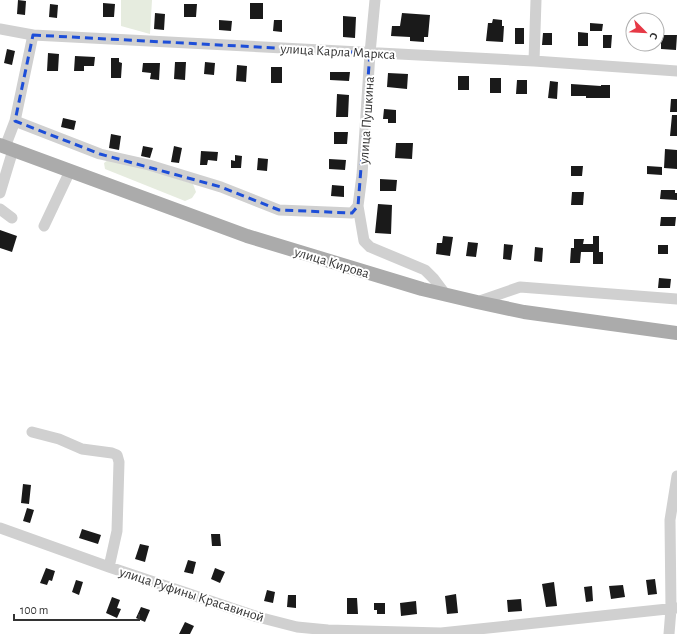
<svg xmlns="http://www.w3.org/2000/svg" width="677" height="634" viewBox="0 0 677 634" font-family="'Alegreya Sans',sans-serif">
<rect width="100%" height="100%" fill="#fff"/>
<path fill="#e6ecdf" d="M121,0h31l-2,34 -29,-8z
M108,160l39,9 46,15 3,8 -4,6 -7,3 -80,-32 -1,-6z"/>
<path fill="#1a1a1a" d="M18,0l8,1 -1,14 -8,-1z
M103,3l12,1 -1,13h-11z
M250,3h13v16h-13z
M50,4l8,1 -1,13 -8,-1z
M184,4h13l-1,13h-12z
M155,13l10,1 -1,16 -10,-1z
M402,13l28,2 -2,22h-4v5l-14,-1v-4l-19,-1 1,-10h8z
M343,16l13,1 -1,21 -12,-1z
M493,19l9,1v6h2l-1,16 -17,-1 2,-18h4z
M219,20l13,1 -1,10 -12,-1z
M274,20h8v12l-9,-1z
M590,23l13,1 -1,7h-12z
M515,28h9v16h-9z
M578,32l10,1v13h-10z
M543,33h9v12h-10z
M603,35h9l-1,13h-8z
M661,35h16l-1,15 -15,-1z
M7,49l8,2 -3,14 -8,-2z
M48,53l11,1 -1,17h-11z
M75,56l20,1 -1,9h-10v5h-10z
M111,58h8v4l3,1 -1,15h-10z
M175,62h11l-1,18 -11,-1z
M205,62l10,1 -1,12 -10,-1z
M143,63h17l-1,17 -9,-1 1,-6 -9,-1z
M237,65l10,1 -1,16 -10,-1z
M271,67h11v16h-11z
M330,72h20l-1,9 -19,-1z
M388,73l20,1 -1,15 -20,-2z
M458,76h11v14h-11z
M490,78h11v15h-11z
M517,80h10v14h-11z
M550,81l8,1 -1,17 -9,-1z
M571,84l30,2v-1h9v13h-24v-2h-15z
M337,94l12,1 -1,22h-12z
M671,99h6v13h-7z
M384,109l12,1v13h-8v-4h-5z
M672,115h5v21h-7z
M63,118l13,3 -2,9 -13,-3z
M334,132h14l-1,12h-13z
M111,134l10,2 -2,14 -10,-2z
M396,143h17l-1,16 -17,-1z
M143,146l10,2 -3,10 -9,-2z
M174,146l8,2 -3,15 -8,-1z
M665,149l12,1v19l-13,-1z
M201,151l17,1 -1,9 -9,-1 -1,5h-7z
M235,155l7,1 -1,12h-10v-8l4,1z
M258,158l10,1 -1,12 -10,-1z
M329,159l17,1 -1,10 -16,-1z
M571,166h12l-1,10h-11z
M647,166l15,1v8l-15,-1z
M380,179l17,1 -1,11h-16z
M332,185l12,1v11l-13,-1z
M661,190h14v3h2v7l-17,-1z
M572,192h12l-1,13h-12z
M378,204l14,1 -1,29 -16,-1z
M661,217h15l-1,9h-15z
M0,230l17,6 -5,16 -12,-4z
M443,236l10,1 -3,19 -14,-2 1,-11h5z
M593,236h6v16h4v12h-10v-12h-12l-1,11h-10l1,-15h3v-9h10l-1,5h10z
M468,242l10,1 -2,14 -10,-1z
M504,244l9,1 -2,15 -8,-1z
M658,245h10v9h-10z
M535,247l8,1 -1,14 -8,-1z
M659,278l12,1 -1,9h-12z
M23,484l8,1 -2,19 -8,-1z
M27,508l7,2 -4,13 -7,-2z
M82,529l19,6 -3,9 -19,-6z
M211,534h9l1,12h-9z
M140,544l9,2 -4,16 -10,-3z
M188,560l8,2 -3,12 -9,-2z
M46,568l9,3 -3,10 -3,-1 -2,5 -7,-2z
M215,568l10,4 -5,11 -9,-4z
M655,579l2,15 -9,1 -2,-15z
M76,580l7,2 -4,13 -7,-3z
M554,582l3,24 -11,1 -4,-23z
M623,585l2,12 -14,2 -2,-13z
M592,586l1,15 -7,1 -2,-15z
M267,590l8,2 -2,11 -9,-2z
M456,594l2,19 -11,1 -2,-18z
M288,595h8v13l-9,-1z
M112,597l8,3 -3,8 4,1 -4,9 -11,-5z
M347,598h10l1,16h-11z
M521,599l1,12 -14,1 -1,-12z
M416,601l1,13 -16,2 -1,-13z
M374,603h11v11h-8v-4h-3z
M141,607l9,3 -5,12 -9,-4z
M185,622l9,4 -4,8h-11z"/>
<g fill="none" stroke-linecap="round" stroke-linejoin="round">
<path stroke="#d0d0d0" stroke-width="11" d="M0,29l33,6 501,26 143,10
M534,61l2,-61
M15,121l85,33 49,11 72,22 58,23 73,3 6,-7 4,-31 8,-122 5,-53
M5,147l10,-26 18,-86
M0,193l13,-43
M358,206l6,35 6,6 55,23 9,9 12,16
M0,209l12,9
M44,226l26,-55
M477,302l43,-15 157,12
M32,432l27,7 23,10 30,4 5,2 2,7 -2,69 -8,36
M0,528l109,39 149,50 39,10 31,3 113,3 236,-25
M669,634l2,-25 -1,-89 7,-44"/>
<path stroke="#ababab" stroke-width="14" d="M0,145l247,91 175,53 55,13 47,10 153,21"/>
</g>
<path fill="none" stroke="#1d4ed8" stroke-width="3" stroke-dasharray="8 5" stroke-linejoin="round" d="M33,35l337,18 -12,153 -6,7 -73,-3 -58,-23 -121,-33 -85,-33z"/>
<g text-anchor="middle" stroke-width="4" stroke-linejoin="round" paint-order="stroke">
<g font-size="14" fill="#333" stroke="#fff">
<text transform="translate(338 51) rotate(3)" y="5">улица Карла Маркса</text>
<text transform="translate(366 120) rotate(-86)" y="5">улица Пушкина</text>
<text transform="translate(332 262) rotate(17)" y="5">улица Кирова</text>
<text transform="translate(192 594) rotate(18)" y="5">улица Руфины Красавиной</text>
</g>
</g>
<g transform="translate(645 32) rotate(114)"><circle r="19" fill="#ffffff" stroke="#adadad"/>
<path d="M0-3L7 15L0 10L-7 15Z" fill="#e63946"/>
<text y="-6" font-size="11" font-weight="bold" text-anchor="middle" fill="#333333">С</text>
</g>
<path d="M14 614v6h125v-6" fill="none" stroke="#333333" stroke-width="2"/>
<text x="20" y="614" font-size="12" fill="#333333" stroke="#ffffff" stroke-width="3" paint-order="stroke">100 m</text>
</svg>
